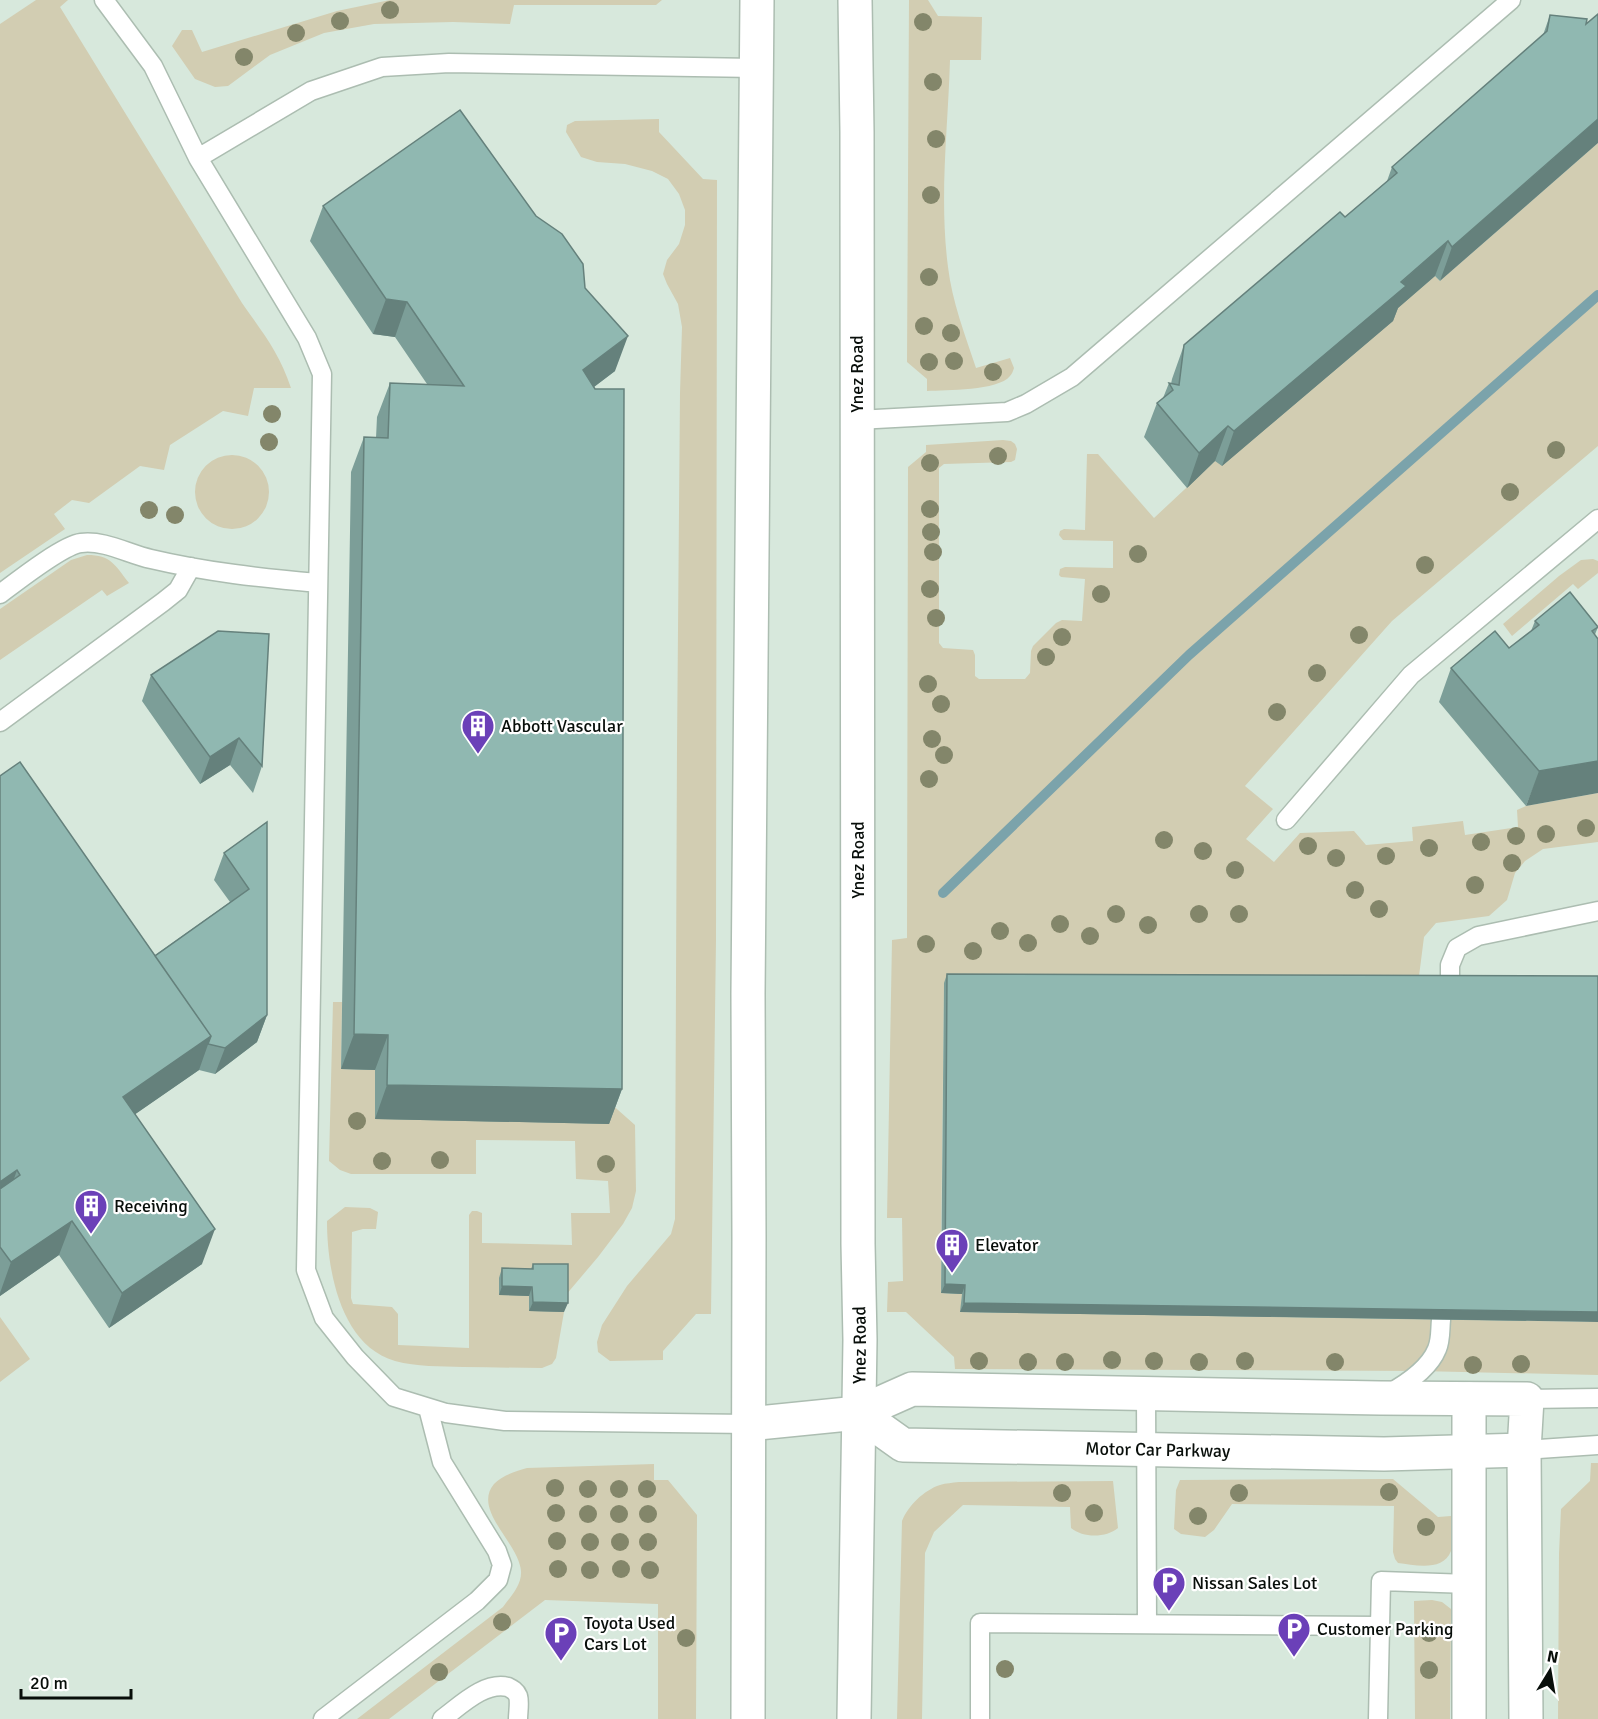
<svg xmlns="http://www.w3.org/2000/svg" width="1598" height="1719" viewBox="0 0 1598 1719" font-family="Signika,sans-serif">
<rect width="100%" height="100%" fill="#d7e8dc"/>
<path fill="#d2cdb2" d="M36,0h32l-8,7 182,296c21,30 37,49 49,85h-37l-6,28 -25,-5 -53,34 -6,25 -24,-4 -51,37 -17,-3 -18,14 11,15 -65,44v-549z
M390,0h272l-6,5h-142l-4,19 -57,-2 -79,2 -50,9 -54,22 -42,31 -13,1 -20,-8 -23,-33 10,-16h10l10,22 135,-41z
M909,0h19l10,16 44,1 -1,43h-31c-2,69 -11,138 -2,207 4,34 17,68 28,101l34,-10 4,10c-1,3 -2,6 -4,8 -12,15 -64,14 -83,15v-12l-20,-17z
M659,119v13l44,47 14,1 -1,760 -5,374h-15l-33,37v9l-53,1 -12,-9 -1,-10 5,-17 25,-39 44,-52 4,-15 2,-471 3,-355 2,-66 -4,-23 -11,-20 -4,-10 4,-14 12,-16 6,-19v-15l-6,-16 -11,-15 -16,-8 -27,-7 -28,-2 -16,-5 -15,-25 1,-7 8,-4z
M1598,143v303l-206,175 -147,165 28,23 -27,30 28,23 26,-29 54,-2 12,14 47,-4 -1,-14 51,-6 2,14 53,-8 -1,-17 9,-4 72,-13v49l-55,7 -18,12 -10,12 -8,27 -18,16 -53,7 -12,14 -6,47 -474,-1 -3,272v38l21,1 -1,18 637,10v53l-178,-4 -465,-2 -1,-12 -48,-45h-19l1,-30 15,-1 -1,-63h-15l5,-278 15,-2 1,-471 18,-15v-7l77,-5 8,1 4,3 2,5 -2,11 -4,2 -67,2 -5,4v175l4,5 30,2 2,5v21l4,3h46l5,-6 1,-22 2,-5 23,-23 6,-3 20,1 3,-42 -24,-2 -2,-2 1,-6 5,-2 48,1v-27l-50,-1 -4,-5 1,-4 4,-2 21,1 2,-76h11l56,64 61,-57 220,-185 5,5z
M195 492a37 37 0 1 1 74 0a37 37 0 1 1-74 0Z
M87,555c24,0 28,10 42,28l-22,13 -5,-6 -102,70v-51l71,-49z
M1593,559l5,2v12l-20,16 -5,-5 -61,52 -9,-12 56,-48 22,-16z
M333,1002h9l-1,67 34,1 234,32 26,23 1,66 -4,17 -9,16 -25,33 -33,39 -1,16 -8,46 -4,6 -10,4c-27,0 -53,-1 -79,-1 -23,-1 -46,0 -68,-6 -55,-16 -68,-92 -68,-140l18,-14 25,1 8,4 -2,17h-13l-11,3 -1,66 2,6 39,3 6,7v31l71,3v-133l3,-4h5l5,2v30l90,2 -1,-32h39l-2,-32 -32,-2 -1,-38 -99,-1v34h-125l-11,-4 -11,-9z
M0,1317l30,42 -30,23z
M1591,1463h7v256h-40l1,-165 2,-45 29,-28z
M654,1464v16h14l29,35 -1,204h-38v-115l-113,-4 -156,119h-32l146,-112c8,-11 19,-22 18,-36 -2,-28 -49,-61 -27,-87 8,-9 23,-13 33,-16z
M1393,1479l45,38 13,-1c0,10 3,25 0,35 -8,21 -36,14 -53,12l-3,-4 -2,-7 1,-46 -162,-2 -18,26 -9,7 -24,-3 -7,-5 2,-39 4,-10z
M1113,1481l5,47c-12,10 -35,10 -47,0l-1,-21 -107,-2 -29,27 -9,21 -3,166h-25l5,-198c6,-15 22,-31 38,-36 6,-2 12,-2 19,-3z
M1432,1600l10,2 9,7 -1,110h-35l-1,-118z"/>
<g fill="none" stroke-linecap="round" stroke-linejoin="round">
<path stroke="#7ba3ab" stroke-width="10" d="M943,893l246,-238 409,-360"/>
<g stroke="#acbdb1" stroke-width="21">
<path id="service" d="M104,0l49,66 45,92
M857,420l150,-8 19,-8 46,-27 439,-377
M0,594c16,-12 63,-49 81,-51 24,-3 47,11 70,16 55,13 111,19 167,24
M0,722l163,-120 15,-12 13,-23
M1286,820l125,-145 187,-156
M1450,985v-20l7,-17 21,-12 120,-25
M1146,1394l1,230
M1388,1394c18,-10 41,-25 49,-45 4,-9 3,-20 4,-29
M1527,1399l71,-1
M749,1424l-244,-3 -59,-8 -52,-16 -39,-40 -31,-39 -18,-48 16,-896 -15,-36 -109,-180 113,-67 71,-24 67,-4 307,5
M1524,1450l74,-5
M323,1719l154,-118 21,-21 4,-15 -5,-14 -55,-89 -14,-54
M442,1719c17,-12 42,-38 66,-32 4,2 8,4 10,9 2,6 0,16 0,23
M980,1719v-96l400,3
M1378,1719l3,-138 88,3"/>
</g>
<g stroke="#acbdb1" stroke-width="36">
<g id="tertiary">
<path d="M1469,1399v320"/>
<path id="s1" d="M858,1413l45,32 481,9 140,-4"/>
<path d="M749,1424l109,-11 54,-24 468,9 147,1 -3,51 2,269"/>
</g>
</g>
<g stroke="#acbdb1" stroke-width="36">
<g id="primary">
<path d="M748,1719l1,-482 -1,-243 9,-994"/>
<path id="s2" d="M854,1719l6,-379 -2,-96 -1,-1112 -2,-132"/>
</g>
</g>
<use href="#service" stroke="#fff" stroke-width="18"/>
<use href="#tertiary" stroke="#fff" stroke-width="33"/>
<use href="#primary" stroke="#fff" stroke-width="33"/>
</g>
<g fill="#83866a">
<circle cx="390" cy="10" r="9"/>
<circle cx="340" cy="21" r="9"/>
<circle cx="923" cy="22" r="9"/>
<circle cx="296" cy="33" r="9"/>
<circle cx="244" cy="57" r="9"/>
<circle cx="933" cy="82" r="9"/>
<circle cx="936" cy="139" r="9"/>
<circle cx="931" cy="195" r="9"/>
<circle cx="929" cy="277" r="9"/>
<circle cx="924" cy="326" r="9"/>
<circle cx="951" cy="333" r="9"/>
<circle cx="954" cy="361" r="9"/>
<circle cx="929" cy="362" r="9"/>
<circle cx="993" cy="372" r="9"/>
<circle cx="272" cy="414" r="9"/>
<circle cx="269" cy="442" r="9"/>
<circle cx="1556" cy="450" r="9"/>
<circle cx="998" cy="456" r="9"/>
<circle cx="930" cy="463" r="9"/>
<circle cx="1510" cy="492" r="9"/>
<circle cx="930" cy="509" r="9"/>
<circle cx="149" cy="510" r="9"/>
<circle cx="175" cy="515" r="9"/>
<circle cx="931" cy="532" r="9"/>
<circle cx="933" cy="552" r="9"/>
<circle cx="1138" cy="554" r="9"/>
<circle cx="1425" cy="565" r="9"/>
<circle cx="930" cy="589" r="9"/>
<circle cx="1101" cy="594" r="9"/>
<circle cx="936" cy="618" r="9"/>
<circle cx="1359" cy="635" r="9"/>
<circle cx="1062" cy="637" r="9"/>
<circle cx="1046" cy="657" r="9"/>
<circle cx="1317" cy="673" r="9"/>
<circle cx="928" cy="684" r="9"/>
<circle cx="941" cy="704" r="9"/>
<circle cx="1277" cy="712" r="9"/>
<circle cx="932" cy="739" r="9"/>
<circle cx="944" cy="755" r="9"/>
<circle cx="929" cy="779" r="9"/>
<circle cx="1586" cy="828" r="9"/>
<circle cx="1546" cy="834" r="9"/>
<circle cx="1516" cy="836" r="9"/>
<circle cx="1164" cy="840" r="9"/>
<circle cx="1481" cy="842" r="9"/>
<circle cx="1308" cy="846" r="9"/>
<circle cx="1429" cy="848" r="9"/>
<circle cx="1203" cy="851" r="9"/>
<circle cx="1386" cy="856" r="9"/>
<circle cx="1336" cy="858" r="9"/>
<circle cx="1512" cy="863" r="9"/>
<circle cx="1235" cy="870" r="9"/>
<circle cx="1475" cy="885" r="9"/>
<circle cx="1355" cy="890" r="9"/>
<circle cx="1379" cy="909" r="9"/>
<circle cx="1116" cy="914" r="9"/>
<circle cx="1199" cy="914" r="9"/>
<circle cx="1239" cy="914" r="9"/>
<circle cx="1060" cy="924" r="9"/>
<circle cx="1148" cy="925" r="9"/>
<circle cx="1000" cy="931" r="9"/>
<circle cx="1090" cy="936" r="9"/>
<circle cx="1028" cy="943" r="9"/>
<circle cx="926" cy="944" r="9"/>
<circle cx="973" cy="951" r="9"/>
<circle cx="357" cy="1121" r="9"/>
<circle cx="440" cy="1160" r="9"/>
<circle cx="382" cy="1161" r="9"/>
<circle cx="606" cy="1164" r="9"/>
<circle cx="1112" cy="1360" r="9"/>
<circle cx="979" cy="1361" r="9"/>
<circle cx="1154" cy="1361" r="9"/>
<circle cx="1245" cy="1361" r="9"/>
<circle cx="1028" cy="1362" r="9"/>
<circle cx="1065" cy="1362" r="9"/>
<circle cx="1199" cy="1362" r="9"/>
<circle cx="1335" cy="1362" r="9"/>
<circle cx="1521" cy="1364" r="9"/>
<circle cx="1473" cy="1365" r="9"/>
<circle cx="555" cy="1488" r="9"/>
<circle cx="588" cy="1489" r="9"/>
<circle cx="619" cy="1489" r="9"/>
<circle cx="647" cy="1489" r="9"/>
<circle cx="1389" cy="1492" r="9"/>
<circle cx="1062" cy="1493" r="9"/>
<circle cx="1239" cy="1493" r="9"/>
<circle cx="556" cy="1513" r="9"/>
<circle cx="1094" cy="1513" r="9"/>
<circle cx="588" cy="1514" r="9"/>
<circle cx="619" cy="1514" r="9"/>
<circle cx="648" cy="1514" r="9"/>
<circle cx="1198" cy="1516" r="9"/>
<circle cx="1426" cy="1527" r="9"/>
<circle cx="557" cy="1541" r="9"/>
<circle cx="590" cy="1542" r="9"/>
<circle cx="620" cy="1542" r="9"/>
<circle cx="648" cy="1542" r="9"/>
<circle cx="558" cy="1569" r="9"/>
<circle cx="621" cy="1569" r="9"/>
<circle cx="590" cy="1570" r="9"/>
<circle cx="650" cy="1570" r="9"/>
<circle cx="502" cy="1622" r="9"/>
<circle cx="1429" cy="1633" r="9"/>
<circle cx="686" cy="1638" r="9"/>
<circle cx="1005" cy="1669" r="9"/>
<circle cx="1429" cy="1670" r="9"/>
<circle cx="439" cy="1672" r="9"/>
</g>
<path fill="#7c9e98" d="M1550,15l37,4 -147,262 -5,-5 -37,32 -5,13 -171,145 -7,-5 -28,27 -43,-51 13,-34 6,-5 6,-15 2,1 1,-5 12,-34 161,-128 42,-36 5,-14 151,-132z
M323,206l262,82 30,83 -21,16 28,702 -13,35 -234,-5v-49l-34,-1 10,-597 13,-35 12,1 1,-21 13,-34 37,1 -32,-47 -22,-3 -63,-93z
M1535,621l63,6 -72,179 -87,-104 12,-34 58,-20 22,-17z
M269,634l-7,132 -9,27 -23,-28 -30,19 -58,-83 9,-26z
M0,776l155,179 75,-53 -16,-22 10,-27 43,-31v193l-10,27 -42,32 -16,-4 -64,44 67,150 -93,64 -50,-73 -59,41z
M947,974l580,347 -567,-9 2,-18 -21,-1 3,-310z
M533,1264l31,48 -35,-1v-15l-30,-1v-17l3,-10 29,1z"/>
<path fill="#65817c" d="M1598,119v24l-158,138 12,-34z
M1448,241l-13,35 -37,32 -5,13 -171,145 12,-35z
M386,299l21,3 -12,35 -22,-3z
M628,336l-13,35 -45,34 13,-35z
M1228,426l-13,35 -28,27 12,-35z
M239,738l-9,27 -30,19 10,-27z
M1598,761v32l-72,13 13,-35z
M267,1015l-10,27 -42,32 10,-26z
M354,1034l34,1 -13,35 -34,-1z
M211,1036l-12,34 -88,61 12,-34z
M387,1085l235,4 -13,35 -234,-5z
M17,1170l-12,35 -5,3v-26z
M72,1221l-13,34 -59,41v-3l11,-31z
M215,1229l-13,35 -93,64 13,-35z
M945,1284l20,1 -3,9 -21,-1z
M502,1286l30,1 -3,9 -30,-1z
M533,1302l35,1 -4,9 -35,-1z
M964,1303l634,9v10l-638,-10z"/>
<path fill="#90b8b1" stroke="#65817c" stroke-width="1.5" d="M1598,14v105l-146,128 -4,-6 -47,41 5,4 -172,145 -6,-5 -29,27 -42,-50 16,-13 -4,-7 10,2 5,-40 156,-133 5,5 52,-44 -5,-6 155,-136 3,-16 37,4 -1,5z
M460,110l76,106 26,18 21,30 2,24 43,48 -45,34 12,19h29l-2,700 -235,-4 1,-50 -34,-1 10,-597 24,1 2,-55 74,3 -57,-84 -21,-3 -63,-93z
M1570,592l28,35 -6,4 6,8v122l-59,10 -88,-103 44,-37 14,17 30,-23 -4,-4z
M218,631l51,3 -7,132 -23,-28 -29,19 -59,-82z
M20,762l191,274 -88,61 92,132 -93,64 -50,-72 -61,41 -11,-15v-58l20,-14 -3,-5 -17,12v-406z
M267,822v193l-42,33 -17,-4 3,-8 -56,-80 94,-67 -25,-36z
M947,974l651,2v336l-634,-9 1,-18 -20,-1z
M533,1264h35v39l-35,-1 -1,-15 -30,-1v-18l31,1z"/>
<defs>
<g id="building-pin" transform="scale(1.725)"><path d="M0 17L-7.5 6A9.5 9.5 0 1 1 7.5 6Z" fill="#6b40b8" stroke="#fff"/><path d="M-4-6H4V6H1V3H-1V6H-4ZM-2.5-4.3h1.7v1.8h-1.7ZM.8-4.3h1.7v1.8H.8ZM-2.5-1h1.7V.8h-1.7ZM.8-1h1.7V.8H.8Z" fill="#fff"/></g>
<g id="parking-pin" transform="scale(1.725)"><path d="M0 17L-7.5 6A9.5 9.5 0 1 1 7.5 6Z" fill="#6b40b8" stroke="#fff"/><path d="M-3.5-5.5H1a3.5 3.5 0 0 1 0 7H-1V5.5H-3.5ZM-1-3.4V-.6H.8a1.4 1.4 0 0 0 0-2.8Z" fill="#fff"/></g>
</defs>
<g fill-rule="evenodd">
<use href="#building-pin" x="478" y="726"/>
<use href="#building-pin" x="91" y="1206"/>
<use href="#building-pin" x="952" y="1245"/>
<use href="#parking-pin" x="1169" y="1583"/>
<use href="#parking-pin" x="1294" y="1629"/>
<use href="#parking-pin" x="561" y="1633"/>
</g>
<g text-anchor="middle" stroke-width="4.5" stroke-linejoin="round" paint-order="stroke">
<g font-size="18" fill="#080e0a" stroke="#fff">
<text transform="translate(857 374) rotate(-90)" y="6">Ynez Road</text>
<text transform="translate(858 860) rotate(-90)" y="6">Ynez Road</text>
<text dy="6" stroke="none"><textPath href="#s2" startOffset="374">Ynez Road</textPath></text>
<text dy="6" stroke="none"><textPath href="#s1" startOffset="310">Motor Car Parkway</textPath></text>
</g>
<g font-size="18" fill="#080e0a" stroke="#fff" text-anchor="start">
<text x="501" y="732">Abbott Vascular</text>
<text x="114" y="1212">Receiving</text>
<text x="975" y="1251">Elevator</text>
<text x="1192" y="1589">Nissan Sales Lot</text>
<text x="584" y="1629">Toyota Used<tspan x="584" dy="21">Cars Lot</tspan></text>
<text x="1317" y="1635">Customer Parking</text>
</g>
</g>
<g transform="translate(1550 1671) rotate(11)" stroke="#ffffff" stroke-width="4.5" paint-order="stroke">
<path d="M0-4.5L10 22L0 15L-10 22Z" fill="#080e0a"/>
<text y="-9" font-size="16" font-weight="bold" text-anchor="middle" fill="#080e0a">N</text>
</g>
<path d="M21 1689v9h110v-9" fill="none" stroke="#080e0a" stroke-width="3"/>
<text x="30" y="1689" font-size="18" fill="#080e0a" stroke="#ffffff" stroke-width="4.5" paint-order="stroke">20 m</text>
</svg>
